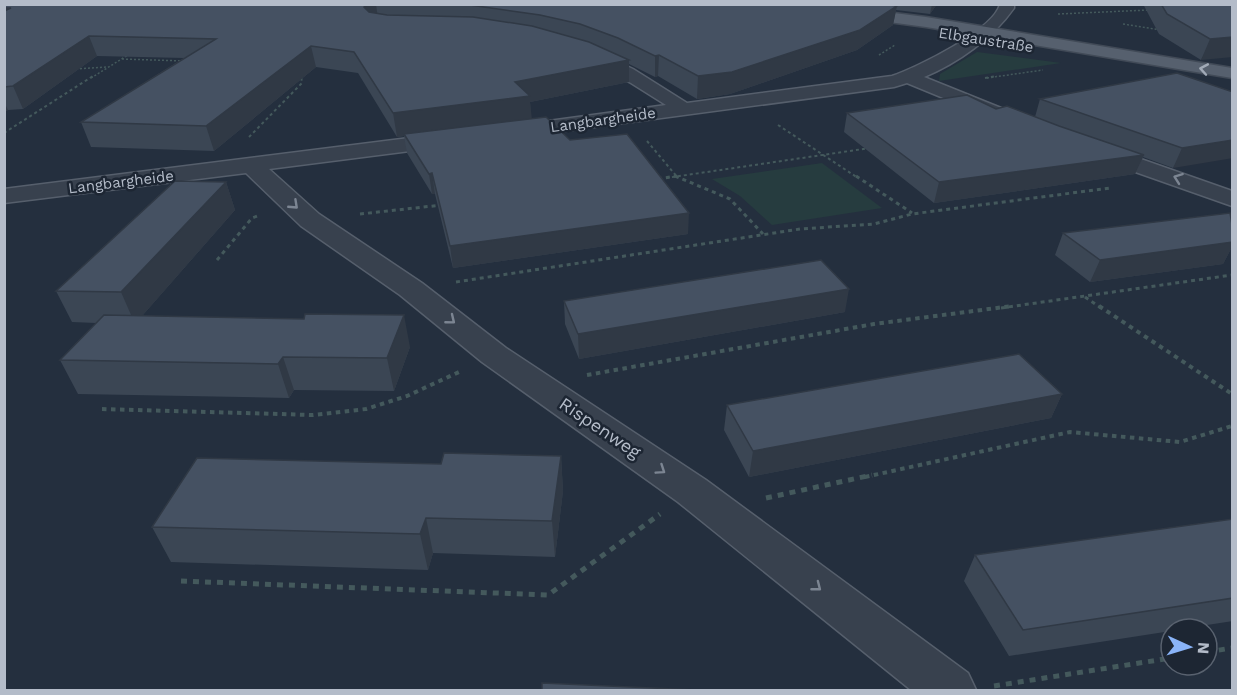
<svg xmlns="http://www.w3.org/2000/svg" width="1237" height="695" viewBox="0 0 1237 695" font-family="'Work Sans',sans-serif">
<rect width="100%" height="100%" fill="#242f3e"/>
<path fill="#263c3f" d="M977,52l84,11 -122,18 1,-7z
M822,163l60,45 -110,17 -32,-29 -28,-17z"/>
<g fill="none" stroke-linecap="round" stroke-linejoin="round">
<g stroke="#565f6c" stroke-width="3">
<path id="street" d="M1000,4h14v4c-21,30 -56,55 -90,69l82,33 3,4 -3,4h-14l-85,-35 -13,4 -382,51 -8,-1 -3,-5 3,-5 8,-1 154,-21 -35,-22 -48,-24 -3,-4 3,-4h12l38,18 54,34 205,-27c24,-8 102,-46 108,-72z
M449,133l8,2 3,5 -3,5 -188,24 50,45 103,69 84,65 200,132 262,193 8,17h-65l-233,-188 -196,-140 -82,-67 -99,-69 -55,-53 -242,30v-14z
M1098,144l134,47v15l-142,-50 -3,-5 3,-5z"/>
</g>
<g stroke="#414a57" stroke-width="3">
<path id="primary" d="M776,4h46l104,13 306,51v10l-306,-51 -143,-19z"/>
</g>
<path stroke="#44595c" stroke-width="1.5" stroke-dasharray="2 2" stroke-linecap="butt" d="M1058,14l91,-4
M1123,24l38,6
M879,55l16,-10
M122,59l62,2
M76,69l31,-2
M91,78l37,-23
M987,78l56,-8"/>
<path stroke="#44595c" stroke-width="2" stroke-dasharray="3 3" stroke-linecap="butt" d="M985,78l12,-2
M778,125l80,53
M4,133l89,-57
M249,137l53,-54 -1,-7
M647,141l31,37
M666,178l204,-30"/>
<path stroke="#44595c" stroke-width="3" stroke-dasharray="4 4" stroke-linecap="butt" d="M675,176l55,23 33,35
M856,176l56,37
M658,179l18,-3
M360,214l82,-9
M217,260l35,-42 8,-3
M456,282l344,-53 74,-5 38,-10 198,-26
M1085,297l16,11
M1001,308l231,-33"/>
<path stroke="#44595c" stroke-width="4" stroke-dasharray="4.5 4.5" stroke-linecap="butt" d="M1099,306l133,88
M587,375l287,-51 138,-18
M102,409l211,6 53,-6 41,-13 52,-24
M865,477l205,-45 110,10 52,-16"/>
<path stroke="#44595c" stroke-width="5" stroke-dasharray="6 6" stroke-linecap="butt" d="M766,498l106,-23
M181,581l367,14 112,-81
M1207,652l25,-4
M994,686l177,-28"/>
<use href="#street" fill="#38414e" fill-rule="evenodd"/>
<use href="#primary" fill="#56606e" fill-rule="evenodd"/>
</g>
<path fill="#3b4654" d="M4,4h933l-7,10 -34,-4 -3,15 -36,25 -127,44 -33,5 -39,-23 -3,1 -26,-13v18l-99,20 1,16 39,22 118,94 -235,34 -18,-74h-3l-25,-41 -3,-17 -7,1 -39,-64 -42,-6 -102,84 -123,-4 -10,-25 103,-64 -87,-2 -74,53 -15,1 -4,2z
M1143,4h90l-32,56 -42,-26z
M1233,92l-60,76 -30,-11 -8,17 -201,29 -90,-71 3,-19 149,-4 39,8 5,-18z
M226,182l9,28 -93,106 268,31 -16,44 -100,-1 -5,8 -211,-4 -18,-34 36,-37 -24,-1 -16,-31z
M1233,231v14l-10,19 -133,18 -35,-27 8,-22z
M564,301l281,11 -266,47 -14,-35z
M1062,394l-11,24 -302,59 -25,-47 3,-25z
M561,456l2,35 -8,66 -122,-4 -5,17 -257,-8 -19,-35 289,-63z
M1233,519v102l-52,8h-10v2l-162,25 -45,-75 11,-26z"/>
<path fill="#303945" d="M368,4h8l2,15 -10,7 -4,-19z
M932,4h5l-7,10z
M897,6l-4,19 -36,25 -127,44 -33,5 1,-23z
M89,36l8,20 -74,53 -10,-23z
M1233,37v20l-32,3 9,-21z
M311,46l5,21 -102,84 -8,-25z
M659,55l-1,21 -3,1v-21z
M629,60v22l-99,20 2,18 -135,17 -4,-24 122,-31z
M4,102l4,8 -4,2z
M1233,140v18l-60,10 9,-20z
M1144,155l-9,19 -201,29 5,-21z
M432,173l3,21h-3l-3,-20z
M226,182l9,28 -100,114 -14,-32z
M689,213l-1,21 -235,34 -3,-22z
M1233,242v3l-10,19 -133,18 10,-22z
M849,289l-4,23 -266,47 -1,-25z
M404,315l6,32 -16,44 -7,-33z
M283,357l11,33 -5,8 -11,-34z
M1062,394l-11,24 -302,59 4,-26z
M561,456l2,35 -8,66 -3,-36z
M426,518l7,35 -5,17 -8,-36z"/>
<path fill="#455162" stroke="#303945" stroke-width="1.5" d="M4,4h364l-4,3 5,5 18,3 86,2 59,9 57,16 40,18 -114,22 15,14 -137,17 -39,-61 -43,-6 -105,80 -125,-4 135,-83 -127,-3 -76,50 -9,1v-76l7,-3h-7z
M463,4h420l14,2 -37,24 -128,42 -34,4 -39,-21 -4,1 -37,-18 -38,-14 -40,-9z
M1161,4h72v33l-23,2 -43,-25z
M1177,73l56,19v48l-51,8 -142,-49z
M967,95l29,14 11,-3 52,20 85,29 -205,27 -92,-69z
M546,117l24,23 57,-6 62,79 -239,33 -18,-73 -3,1 -25,-40z
M175,181l51,1 -105,110 -65,-1z
M1230,213l3,18v11l-133,18 -37,-27z
M821,260l28,29 -271,45 -14,-33z
M305,314l99,1 -17,43 -104,-1 -5,7 -218,-4 44,-45 200,4z
M1019,354l43,40 -309,57 -26,-46z
M444,453l117,3 -9,65 -126,-3 -6,16 -268,-7 45,-69 244,6z
M1233,519v79l-210,32 -48,-75z
M542,683l154,7h-154z"/>
<defs><path id="oneway-chevron" d="M-2-3.5L2.5 0L-2 3.5" fill="none" stroke-width="1.6" stroke-linecap="round" stroke-linejoin="round" transform="scale(1.5)"/></defs>
<use stroke="#a1aab7" href="#oneway-chevron" transform="translate(1204 69) rotate(-170)"/>
<g stroke="#7c8592">
<use href="#oneway-chevron" transform="translate(1178 178) rotate(-160)"/>
<use href="#oneway-chevron" transform="translate(294 205) rotate(43)"/>
<use href="#oneway-chevron" transform="translate(451 320) rotate(39)"/>
<use href="#oneway-chevron" transform="translate(661 470) rotate(34)"/>
<use href="#oneway-chevron" transform="translate(817 587) rotate(38)"/>
</g>
<g text-anchor="middle" stroke-width="5" stroke-linejoin="round" paint-order="stroke">
<g font-size="15" fill="#b4bcc9" stroke="#1d2633">
<text transform="translate(986 40) rotate(9)" y="5">Elbgaustraße</text>
<text transform="translate(603 120) rotate(-8)" y="5">Langbargheide</text>
<text transform="translate(121 182) rotate(-7)" y="5">Langbargheide</text>
</g>
<g font-size="18" fill="#b4bcc9" stroke="#1d2633">
<text transform="translate(600 428) rotate(34)" y="6">Rispenweg</text>
</g>
</g>
<rect width="1237" height="695" fill="none" stroke="#b4bcc9" stroke-width="12"/>
<g transform="translate(1189 647) rotate(94)"><circle r="28" fill="#1d2633" stroke="#59626f" stroke-width="1.5"/>
<path d="M0-4.5L10 22L0 15L-10 22Z" fill="#8ab4f8"/>
<text y="-9" font-size="16" font-weight="bold" text-anchor="middle" fill="#b4bcc9">N</text>
</g>
</svg>
